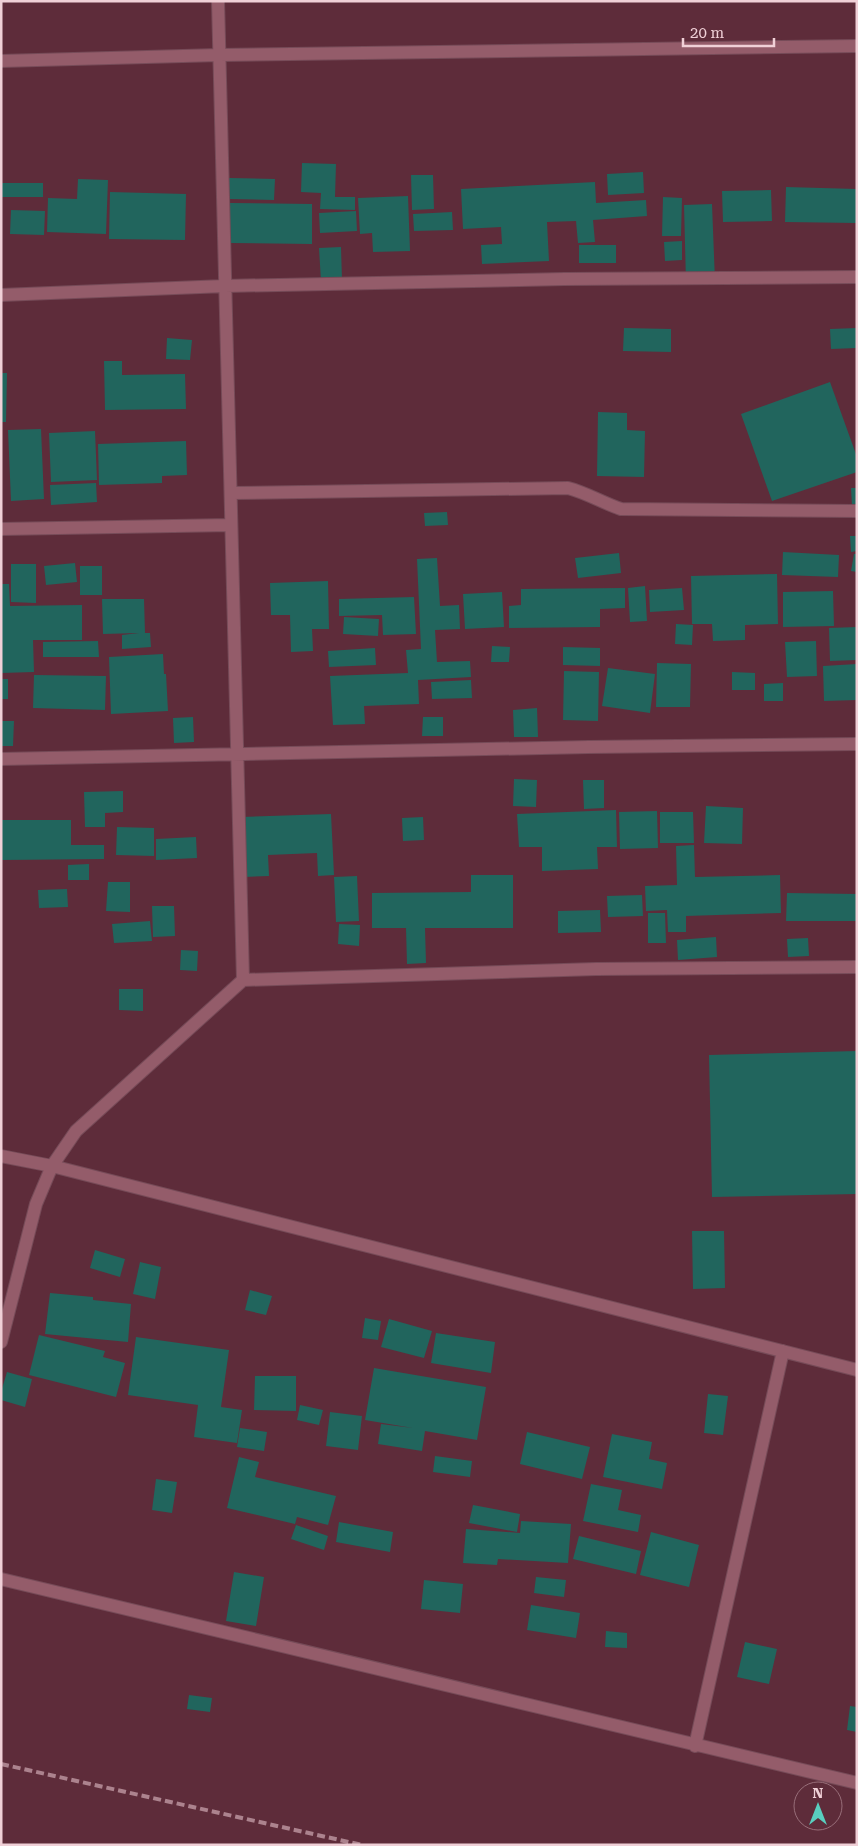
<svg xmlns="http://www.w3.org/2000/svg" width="858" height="1846" viewBox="0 0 858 1846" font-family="'Roboto Serif',serif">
<rect width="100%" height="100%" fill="#5e2c3a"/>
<path fill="#21655d" d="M302,163l34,1 -1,33h20v13l-35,-1 1,-16 -20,-1z
M643,172l1,21 -36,2 -1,-21z
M411,175h22l1,34 -22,1z
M229,178l46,1 -1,21 -45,-1z
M78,179l30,1 -2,54 -59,-2 1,-34 29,1z
M595,182l1,21 50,-3 1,16 -54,4 2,22 -17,1 -2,-22 -29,1 2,39 -67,3 -1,-19 21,-1 -1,-17 -38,2 -2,-40z
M1,183h42v14h-42z
M786,187l71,2v34l-72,-1z
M771,190l1,31 -49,1 -1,-31z
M110,192l76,2 -1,46 -76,-1z
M408,196l2,55 -37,1 -1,-19 -12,1 -2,-36z
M663,197l19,1 -1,38h-19z
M230,203l82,1v40l-82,-1z
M712,204l3,77 -29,1 -2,-77z
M11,210l34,1 -1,24 -34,-1z
M356,211l1,20 -37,2 -1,-20z
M452,212l1,18 -39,1 -1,-17z
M682,241v19l-17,1 -1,-19z
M579,245h37v18h-37z
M341,247l1,33 -21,1 -2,-33z
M624,328l47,1v23l-48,-1z
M857,328v20l-26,1 -1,-20z
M167,338l25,2 -2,20 -24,-1z
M104,361h18v14l63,-1 1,35 -81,1z
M1,373h6l-1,49h-5z
M830,382l27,75v15l-85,29 -31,-87z
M598,412l29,1v17l18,1 -1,46 -47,-1z
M41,429l3,70 -33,2 -3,-71z
M95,431l2,49 -46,2 -2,-49z
M186,441l1,34 -25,1v7l-63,2 -1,-41z
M96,483l1,19 -46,3 -1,-20z
M851,488h6v17l-5,1z
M447,512l1,13 -23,1 -1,-13z
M850,536h7v15l-6,1z
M783,552l56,3 -1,22 -56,-2z
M619,553l2,20 -43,5 -3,-20z
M854,554h3v18l-6,-1z
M437,558l3,48 19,-1 1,24 -25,1 2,32 33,-1 1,16 -53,3 1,24 -55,2 1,18 -32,1 -3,-49 78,-3 -2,-23 15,-1 -4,-90z
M75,563l2,19 -31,3 -2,-19z
M11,564h25v39l-25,-1z
M80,566h22v29h-22z
M777,574l1,50 -33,1v15l-32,1 -1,-17h-20l-1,-48z
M328,581l1,48h-17l1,22 -22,1 -1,-37h-19l-1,-32z
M1,584h8l1,22 72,-1v35h-49l1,32 -33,1z
M645,586l2,35 -17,1 -2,-34z
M625,588v20l-25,1v18l-91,1v-22l12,-1v-16z
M682,588l2,22 -34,2 -1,-22z
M833,591l1,35 -51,1v-35z
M502,592l2,35 -39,2 -2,-35z
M414,597l2,37 -33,1 -1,-20 -43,1v-17z
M102,599h42l1,34h5l1,14 -29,2v-14l17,-2 -36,1z
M344,617l35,2 -1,17 -35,-2z
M676,624l17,1 -1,20 -17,-1z
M857,627v33l-27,1 -1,-33z
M98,641l1,16h-56v-15z
M816,641l1,35 -30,1 -2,-35z
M492,646l18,1 -1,15h-18z
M563,647l37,1v18l-37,-1z
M375,648l1,17 -47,2 -1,-16z
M163,654l1,20h2l2,37 -57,3 -2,-57z
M657,663l34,1 -1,43h-34z
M857,664v36l-33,1 -1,-35z
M608,668l47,6 -5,39 -48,-7z
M564,671l35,1 -1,49 -35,-1z
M732,672l23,1v17h-23z
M34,675l72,1 -1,34 -72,-2z
M1,679h7v20h-7z
M471,680l1,18 -40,1 -1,-17z
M783,683v18h-19v-17z
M537,708l1,29h-24l-1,-27z
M193,717l1,25 -20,1 -1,-25z
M423,717h20v19h-21z
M1,721h13l-1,25h-12z
M514,779l23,1 -1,27 -23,-1z
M583,780h21v28l-20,1z
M123,791v21l-18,1v14h-20l-1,-35z
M706,806l37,2 -1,36 -38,-1z
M616,810l1,37h-20l1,22 -56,2v-24h-23l-2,-33z
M657,811l1,37 -38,1 -1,-37z
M660,812h33l1,31h-34z
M331,814l3,61 -16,1 -1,-23 -49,2 1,21 -26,1 -2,-60z
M423,817l1,23 -21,1 -1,-23z
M1,820h70v25h33v14l-103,1z
M117,827l37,1v28l-38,-1z
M196,837l1,21 -41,2v-21z
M694,845l1,32 85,-2 1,38 -95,3v16h-18l-1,-22 -21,1 -1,-25 32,-1 -1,-39z
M89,864v16h-21v-15z
M471,875h42v53h-88l1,35 -19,1 -1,-36h-34v-35l99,-1z
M357,876l2,45 -23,1 -2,-45z
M108,882h22v30l-24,-1z
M67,889l1,18 -29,1 -1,-18z
M787,893l70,1v27h-71z
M642,895l1,21 -35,1 -1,-21z
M152,906h22l1,30 -22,1z
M600,910l1,22 -43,1v-22z
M648,913h17l1,30h-18z
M150,921l2,20 -38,2 -2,-19z
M339,924l21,1 -1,21 -21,-2z
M716,937l1,20 -39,3 -1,-20z
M808,938l1,18 -21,1 -1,-18z
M181,950l17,1 -1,20 -17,-1z
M119,989h24v22l-24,-1z
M857,1051v143l-145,3 -3,-142z
M692,1231h32l1,57 -32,1z
M95,1250l30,9 -5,18 -30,-9z
M140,1262l21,5 -6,32 -22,-5z
M250,1290l22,6 -6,19 -21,-5z
M50,1293l43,4v3l38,4 -3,38 -83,-8z
M365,1318l16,3 -3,19 -16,-2z
M389,1319l43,12 -8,27 -43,-11z
M436,1333l59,9 -4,31 -60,-10z
M39,1335l66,16 -2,6 22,6 -9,34 -87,-22z
M136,1337l93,13 -8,57 21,3 -5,33 -43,-6 4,-32 -70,-10z
M374,1368l112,19 -9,53 -52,-9 -3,20 -44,-7 3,-20 32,4 -48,-8z
M7,1372l25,7 -7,28 -24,-7v-8z
M255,1376h41v35l-42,-1z
M708,1394l20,2 -5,39 -19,-2z
M300,1405l23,5 -4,15 -22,-5z
M330,1412l32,4 -4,34 -32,-4z
M240,1428l27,4 -3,19 -27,-4z
M527,1432l63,15 -8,32 -62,-15z
M612,1434l40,8 -3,17 18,4 -5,26 -59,-12z
M435,1456l37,5 -2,16 -37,-5z
M239,1457l20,5 -4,15 81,19 -8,29 -31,-8 -2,7 -68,-16z
M156,1479l21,3 -5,31 -20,-3z
M591,1484l31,6 -4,20 23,5 -3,17 -55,-11z
M473,1505l47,9 -3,18 -48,-9z
M521,1521l50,3 -3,39 -70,-4 -1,6 -34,-2 3,-34 54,4z
M339,1522l54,10 -3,20 -54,-10z
M296,1525l32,11 -4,14 -33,-11z
M651,1532l48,13 -10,42 -49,-12z
M579,1536l62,15 -5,23 -63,-15z
M234,1572l30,5 -8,49 -30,-5z
M536,1577l30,3 -2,17 -30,-4z
M424,1580l39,4 -3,29 -39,-4z
M531,1605l49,8 -4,25 -49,-8z
M606,1631l21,2v15l-22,-1z
M745,1642l32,7 -8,35 -32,-7z
M189,1695l23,3 -2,14 -23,-3z
M850,1706l7,1v25l-10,-2z"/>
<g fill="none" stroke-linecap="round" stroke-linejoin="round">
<g stroke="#764b58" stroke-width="14">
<path id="street" d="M218,1l25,979
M1,61l218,-6 638,-9
M1,295l224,-9 340,-7 292,-2
M231,493l337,-5c19,5 35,15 53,21l236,2
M1,529l230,-4
M1,759l588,-12 268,-3
M1,1156l51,10 805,204
M1,1342l35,-138 16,-38 24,-35 167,-151 353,-11 261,-2
M1,1579l856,204
M695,1746l88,-395"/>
</g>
<use href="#street" stroke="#945c6a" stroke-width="12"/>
<path stroke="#ac838e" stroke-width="4" stroke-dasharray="8 4" stroke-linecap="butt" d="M1,1764l361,81"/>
</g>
<rect width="858" height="1846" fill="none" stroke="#f0d0d7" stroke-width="5"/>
<g transform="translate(818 1806)"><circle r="24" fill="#5e2c3a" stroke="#986e79"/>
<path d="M0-4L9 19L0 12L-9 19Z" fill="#59cebf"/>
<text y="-8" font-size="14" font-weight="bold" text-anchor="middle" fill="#f0d0d7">N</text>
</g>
<path d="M683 38v8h91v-8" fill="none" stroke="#f0d0d7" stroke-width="2.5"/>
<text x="690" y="38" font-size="15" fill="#f0d0d7" stroke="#5e2c3a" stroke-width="4" paint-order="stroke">20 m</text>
</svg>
